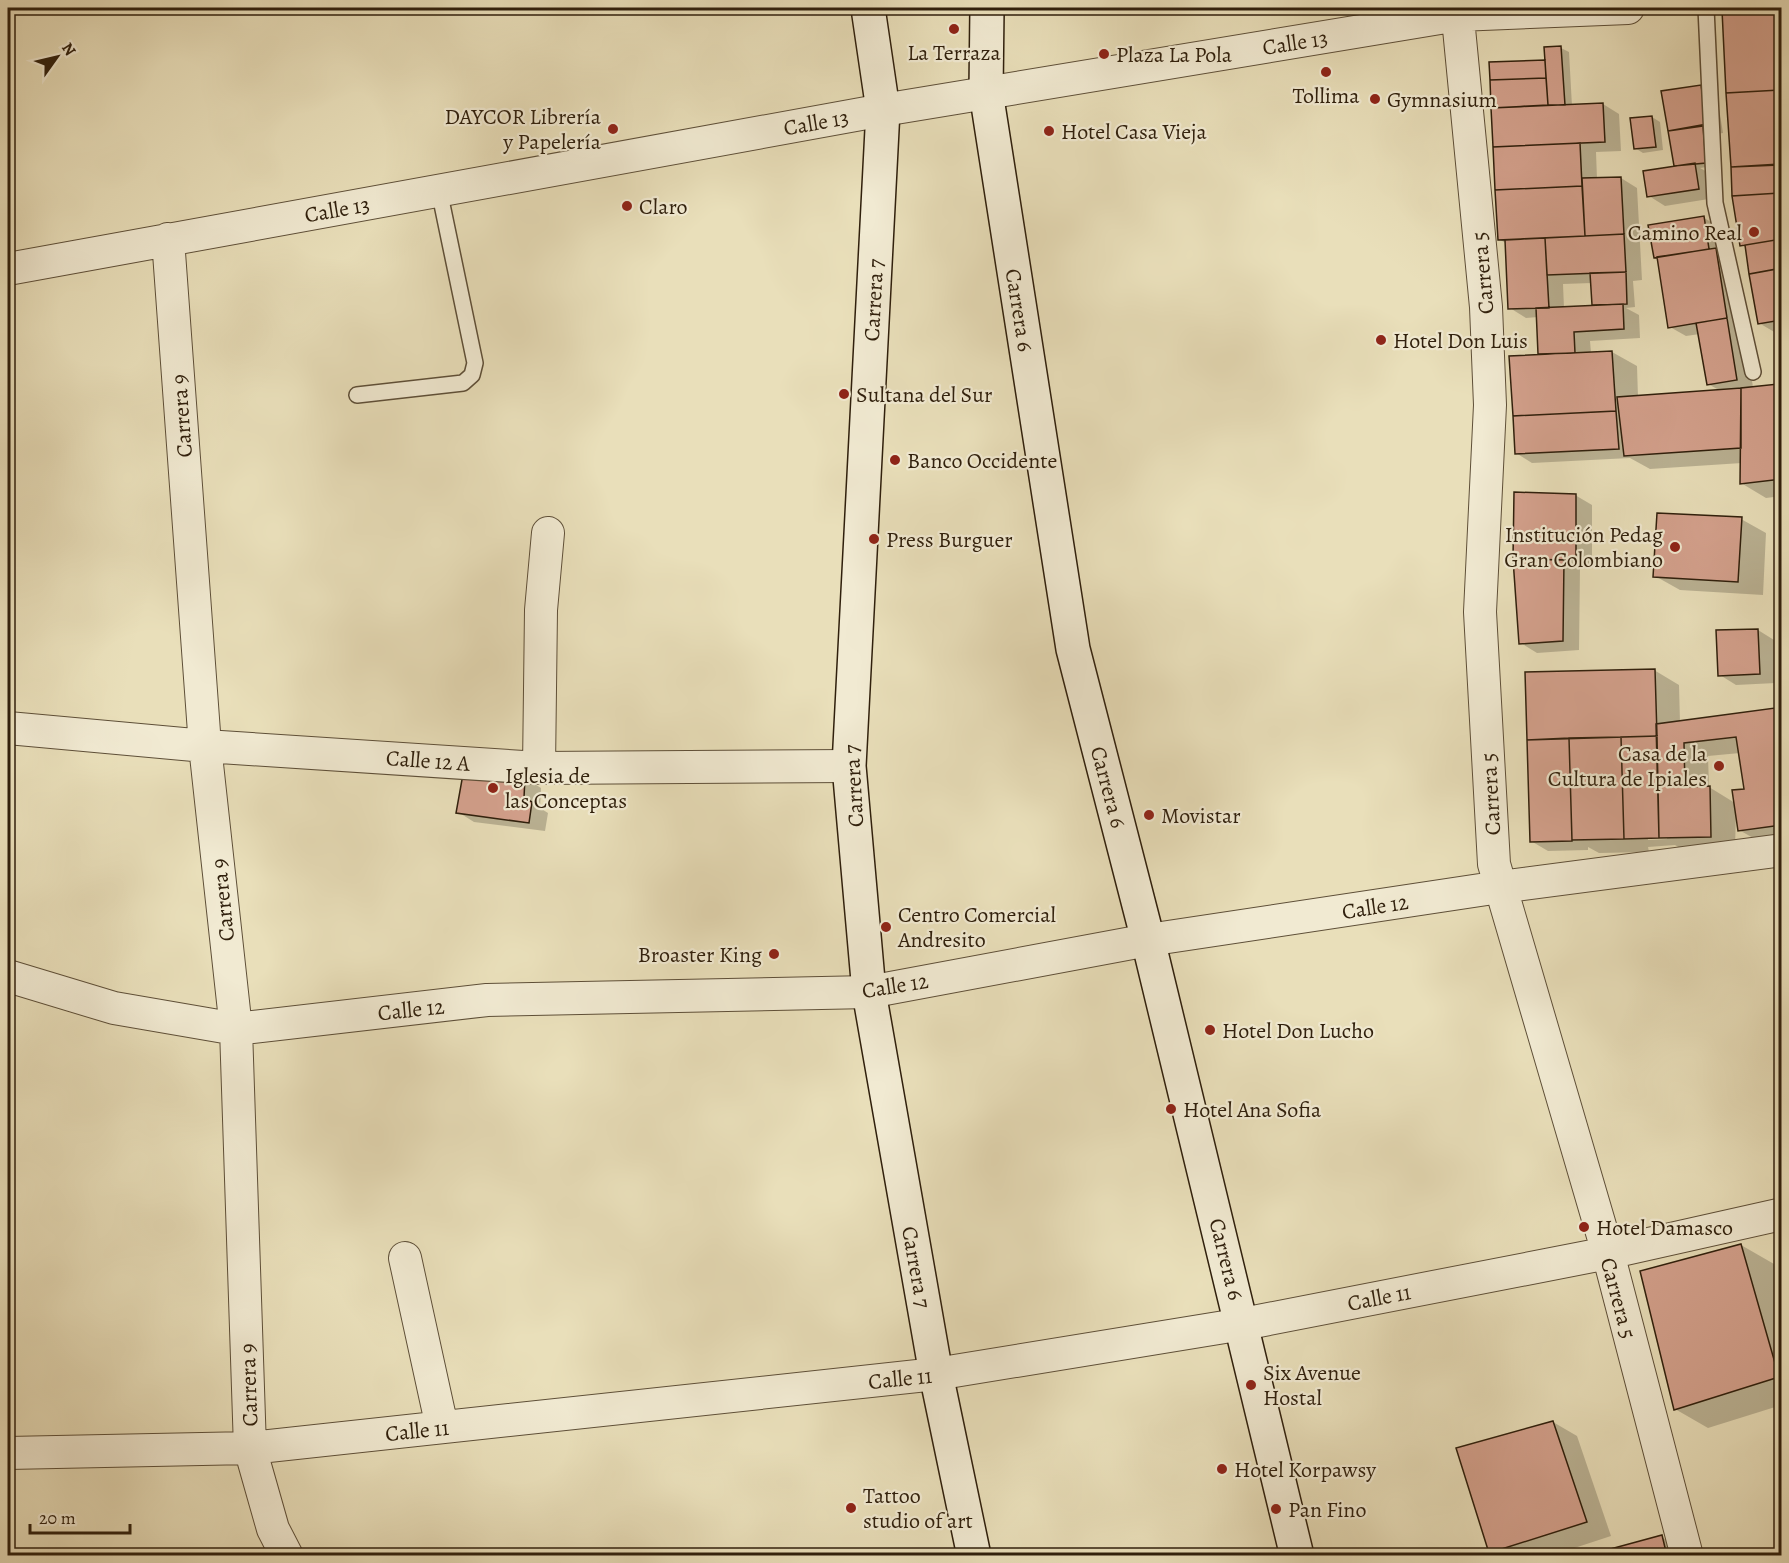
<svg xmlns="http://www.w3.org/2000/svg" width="1789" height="1563" viewBox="0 0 1789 1563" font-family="Alegreya,serif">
<rect width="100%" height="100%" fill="#e9dfba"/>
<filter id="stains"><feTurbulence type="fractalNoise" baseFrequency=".00333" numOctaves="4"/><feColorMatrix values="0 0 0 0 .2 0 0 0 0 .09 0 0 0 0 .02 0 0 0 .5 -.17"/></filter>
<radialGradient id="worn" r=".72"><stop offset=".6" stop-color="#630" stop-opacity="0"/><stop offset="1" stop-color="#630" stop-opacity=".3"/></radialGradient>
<path fill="#0003" fill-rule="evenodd" d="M1561,48l8,4 3,54 31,-2 16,10 2,37 -25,1 1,27 24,-1 16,10 5,92 -9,1 2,26 -9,1 13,7 1,23 -50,3 1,12 21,-1 25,14 1,31 81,-7 -11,-6 -8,-50 -14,2 -16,-9 -11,-67 -4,-3 49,-39 16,9 12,32 21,128h29v109l-16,2 -25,-15 1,-20 -92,6 -20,-11 -98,5 -16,-10 24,-97 -2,-39 -12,1 -16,-10 -3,-64 -8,-5 -8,-176 56,-2zM1592,283l1,21 4,3 -33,1 -1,-24z
M1700,86l17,10 6,37 -12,2 2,31 -13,2 11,6 4,24 -50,8 -16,-10 26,-29 -12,-75z
M1652,117l8,5 3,28 -20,3 -8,-5z
M1754,164v3l28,-1v166l-6,1 -17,-10 -12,-75 -6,-3 -9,-79z
M1575,495l17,10v63h-12l-1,82 -42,3 -16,-10 -7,-84z
M1741,519l25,14 -3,62 -83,-5 -25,-14z
M1758,630l16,10 2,43 -40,2 -16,-10z
M1654,670l25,15 1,37 95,-13 7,4v129l-18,2 -25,-14 -3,-20 -1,40 -50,1 -10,-6 -27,2 1,5 -50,1 -11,-6v3l-40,1 -17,-10 -5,-167zM1740,753l6,37 -11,13 -26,-16 -1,-31zM1667,836v3l-19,1v-3z
M525,778l16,10 -1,20 8,5 -3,18 -71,-9 -16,-10z
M1741,1245l33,19 8,28v113l-74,23 -33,-19z
M1553,1422l24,14 34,100 -61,20h-54l-5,-4z
M1661,1537l25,14 1,5h-81z"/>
<path fill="#d4a18d" stroke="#2f1f0c" stroke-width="1.5" d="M1782,8v82l-56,3 -4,-83z
M1561,46l4,59h-17l-4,-58z
M1545,60l1,18 -56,2 -1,-18z
M1546,78l2,27 -57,3 -1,-28z
M1701,85l6,39 -39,7 -7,-40z
M1782,90v74l-51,3 -5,-74z
M1603,103l2,39 -112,5 -2,-39z
M1652,116l4,31 -22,2 -4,-31z
M1703,126l3,37 -32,3 -6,-35z
M1580,143l2,43 -87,4 -2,-43z
M1695,163l4,26 -52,8 -4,-26z
M1782,165v28l-50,3 -1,-29z
M1621,177l3,57 -39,2 -3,-58z
M1582,186l3,50 -87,4 -3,-50z
M1782,193v46l-42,7 -8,-50z
M1704,216l5,33 -55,9 -6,-33z
M1624,234l2,38 -79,3 -2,-37z
M1545,238l4,70 -41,1 -3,-69z
M1782,239v29l-33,6 -4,-29z
M1716,248l11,70 -59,10 -11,-71z
M1782,268v52l-24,4 -9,-50z
M1626,272l1,32 -35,1 -2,-32z
M1623,304l1,25 -50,3 1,21 -37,1 -2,-46z
M1727,318l10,62 -30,5 -11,-62z
M1612,351l4,60 -103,5 -4,-60z
M1778,384l4,95 -42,5 1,-96z
M1741,388v60l-117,8 -7,-59z
M1616,411l3,38 -104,5 -2,-38z
M1514,492l62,2v66l-63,-1z
M1657,513l85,4 -4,65 -85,-5z
M1513,559l51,1 -1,81 -44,3z
M1758,629l2,45 -42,2 -2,-46z
M1655,669l2,67 -130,4 -2,-68z
M1775,708l7,40v77l-44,6 -6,-41 12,-1 -8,-52 -52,6 1,44 25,-1 1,51 -52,1 -3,-114z
M1657,736l2,102 -35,1 -3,-102z
M1621,737l3,102 -52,1 -3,-102z
M1569,738l3,103 -42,1 -3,-102z
M463,774l62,3 -1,21 8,4 -3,21 -73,-10z
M1741,1244l38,133 -105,33 -34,-139z
M1553,1421l34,101 -98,31 -33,-105z
M1662,1535l5,21h-62l-2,-5z"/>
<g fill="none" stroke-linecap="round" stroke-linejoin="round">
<g stroke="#5e4f38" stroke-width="18">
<path id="lane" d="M1706,8l9,195 38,169
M357,395l106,-12 9,-8 3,-12 -36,-173"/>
</g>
<g stroke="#5e4f38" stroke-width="34">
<path id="street" d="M1457,8l29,299 4,98 -10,207 14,252 114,389 79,303
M168,239l37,507 31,283 14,419 23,81 14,27
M8,269l875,-159 575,-95 170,-7
M8,728l197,18 334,22 310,-2
M539,768l2,-158 7,-77
M8,976l106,32 122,21 251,-29 382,-8 279,-52 352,-53 282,-37
M405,1258l37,169
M8,1453l242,-5 686,-74 307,-50 365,-71 174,-39"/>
</g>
<g stroke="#2f1f0c" stroke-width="36">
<path id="secondary" d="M868,8l15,102 -34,656 20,226 67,382 38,182
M987,8l-1,84 87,557 75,291 149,616"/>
</g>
<use href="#lane" stroke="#f1ead2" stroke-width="15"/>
<use href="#street" stroke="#f1ead2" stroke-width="32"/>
<use href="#secondary" stroke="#f1ead2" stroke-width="33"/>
</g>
<g fill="#8f2418" stroke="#f1ead2" stroke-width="2">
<circle cx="954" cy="29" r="6"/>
<circle cx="1104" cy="54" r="6"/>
<circle cx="1326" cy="72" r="6"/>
<circle cx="1375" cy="99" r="6"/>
<circle cx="613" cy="129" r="6"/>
<circle cx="1049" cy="131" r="6"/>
<circle cx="627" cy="206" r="6"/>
<circle cx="1754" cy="232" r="6"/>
<circle cx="1381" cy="340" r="6"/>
<circle cx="844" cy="394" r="6"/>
<circle cx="895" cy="460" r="6"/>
<circle cx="874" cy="539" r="6"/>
<circle cx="1675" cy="547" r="6"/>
<circle cx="1719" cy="766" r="6"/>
<circle cx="493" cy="788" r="6"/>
<circle cx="1149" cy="815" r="6"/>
<circle cx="886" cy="927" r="6"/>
<circle cx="774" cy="954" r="6"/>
<circle cx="1210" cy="1030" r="6"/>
<circle cx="1171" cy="1109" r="6"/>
<circle cx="1584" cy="1227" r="6"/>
<circle cx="1251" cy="1385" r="6"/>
<circle cx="1222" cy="1469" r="6"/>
<circle cx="851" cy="1508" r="6"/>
<circle cx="1276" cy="1509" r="6"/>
</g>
<g text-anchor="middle" stroke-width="4.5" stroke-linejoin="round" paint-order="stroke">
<g font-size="22" fill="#2f1f0c" stroke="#f1ead2">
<text transform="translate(1295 42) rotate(-9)" y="8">Calle 13</text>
<text transform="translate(816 122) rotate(-10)" y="8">Calle 13</text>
<text transform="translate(337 209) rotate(-10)" y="8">Calle 13</text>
<text transform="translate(1482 273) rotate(-95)" y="8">Carrera 5</text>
<text transform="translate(873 300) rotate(-87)" y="8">Carrera 7</text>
<text transform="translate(1020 310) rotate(81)" y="8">Carrera 6</text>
<text transform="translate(181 416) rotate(-94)" y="8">Carrera 9</text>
<text transform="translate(428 760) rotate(4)" y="8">Calle 12 A</text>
<text transform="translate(853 786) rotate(-93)" y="8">Carrera 7</text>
<text transform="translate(1109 787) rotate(75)" y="8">Carrera 6</text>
<text transform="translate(1490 794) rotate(-93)" y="8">Carrera 5</text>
<text transform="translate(222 900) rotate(-96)" y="8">Carrera 9</text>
<text transform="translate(1375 906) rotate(-9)" y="8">Calle 12</text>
<text transform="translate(895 985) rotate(-9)" y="8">Calle 12</text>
<text transform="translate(411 1009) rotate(-6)" y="8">Calle 12</text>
<text transform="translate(1227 1259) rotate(76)" y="8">Carrera 6</text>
<text transform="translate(917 1267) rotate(80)" y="8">Carrera 7</text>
<text transform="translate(1379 1297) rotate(-11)" y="8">Calle 11</text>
<text transform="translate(1619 1298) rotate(75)" y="8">Carrera 5</text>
<text transform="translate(900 1378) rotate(-6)" y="8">Calle 11</text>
<text transform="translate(248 1385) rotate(-92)" y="8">Carrera 9</text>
<text transform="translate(417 1430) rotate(-6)" y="8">Calle 11</text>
</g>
<g font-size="22" fill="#2f1f0c" stroke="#f1ead2" text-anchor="start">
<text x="954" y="60" text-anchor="middle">La Terraza</text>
<text x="1116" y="62">Plaza La Pola</text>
<text x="1326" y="103" text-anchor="middle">Tollima</text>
<text x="1387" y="107">Gymnasium</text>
<text x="601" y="124" text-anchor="end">DAYCOR Librería<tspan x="601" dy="25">y Papelería</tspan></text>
<text x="1061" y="139">Hotel Casa Vieja</text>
<text x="639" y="214">Claro</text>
<text x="1742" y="240" text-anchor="end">Camino Real</text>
<text x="1393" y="348">Hotel Don Luis</text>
<text x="856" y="402">Sultana del Sur</text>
<text x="907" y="468">Banco Occidente</text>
<text x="1663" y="542" text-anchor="end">Institución Pedag<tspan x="1663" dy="25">Gran Colombiano</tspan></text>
<text x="886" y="547">Press Burguer</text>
<text x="1707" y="761" text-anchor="end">Casa de la<tspan x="1707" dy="25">Cultura de Ipiales</tspan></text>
<text x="505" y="783">Iglesia de<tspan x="505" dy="25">las Conceptas</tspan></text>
<text x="1161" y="823">Movistar</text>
<text x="898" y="922">Centro Comercial<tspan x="898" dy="25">Andresito</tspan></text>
<text x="762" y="962" text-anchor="end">Broaster King</text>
<text x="1222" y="1038">Hotel Don Lucho</text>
<text x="1183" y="1117">Hotel Ana Sofia</text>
<text x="1596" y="1235">Hotel Damasco</text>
<text x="1263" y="1380">Six Avenue<tspan x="1263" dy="25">Hostal</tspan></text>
<text x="1234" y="1477">Hotel Korpawsy</text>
<text x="863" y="1503">Tattoo<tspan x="863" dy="25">studio of art</tspan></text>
<text x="1288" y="1517">Pan Fino</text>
</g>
</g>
<rect width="1789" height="1563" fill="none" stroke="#e9dfba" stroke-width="30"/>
<rect x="9" y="9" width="1771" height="1545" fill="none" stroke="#2f1f0c" stroke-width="3"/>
<rect x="15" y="15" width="1759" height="1533" fill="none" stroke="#2f1f0c" stroke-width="1.5"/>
<g transform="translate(57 57) rotate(56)" stroke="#f1ead2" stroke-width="4.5" paint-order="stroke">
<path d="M0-4.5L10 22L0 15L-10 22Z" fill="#2f1f0c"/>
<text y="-9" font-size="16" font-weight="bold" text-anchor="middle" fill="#2f1f0c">N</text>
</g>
<path d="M30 1524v9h100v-9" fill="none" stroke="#2f1f0c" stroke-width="3"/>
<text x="39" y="1524" font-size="18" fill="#2f1f0c" stroke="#f1ead2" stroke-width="4.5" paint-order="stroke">20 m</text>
<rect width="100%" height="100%" filter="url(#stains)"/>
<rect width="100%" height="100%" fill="url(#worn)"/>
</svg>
